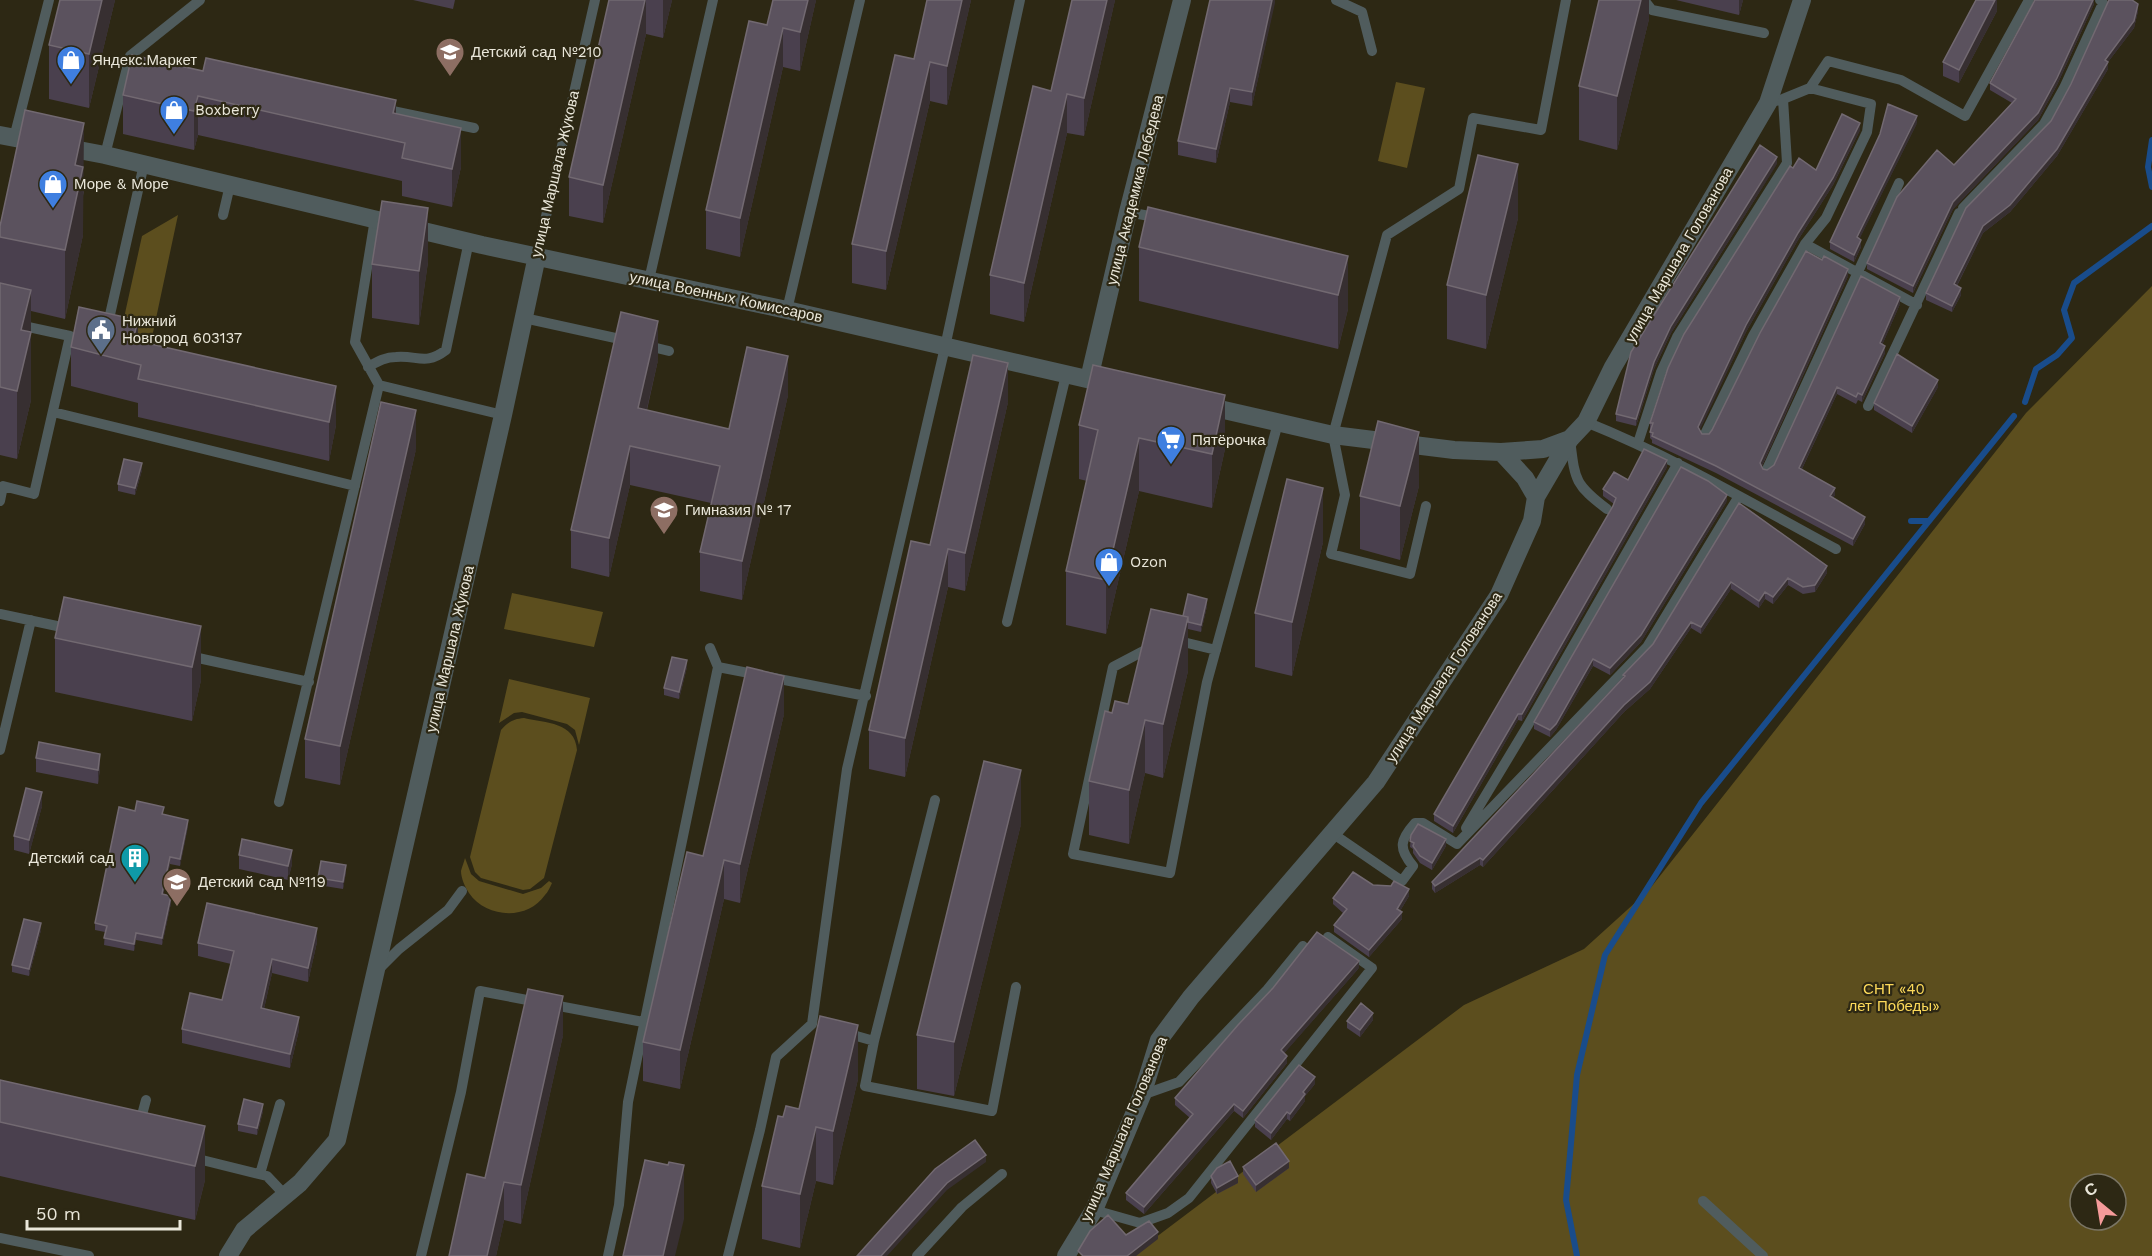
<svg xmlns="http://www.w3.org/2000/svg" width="2152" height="1256" viewBox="0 0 2152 1256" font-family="'Work Sans',sans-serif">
<rect width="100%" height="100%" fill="#2d2814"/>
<path fill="#5c4e1e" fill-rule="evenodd" d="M1396,82l29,6 -18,80 -29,-7z
M178,215l-27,127 -31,-6 22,-100z
M2152,286v970h-1021l333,-251 120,-56 64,-58 378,-478zM2080,1184h36v36h-36z
M512,593l91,19 -9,35 -90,-18z
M509,679l81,19 -11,47 -4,-15 -8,-6 -45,-12 -8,1 -15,10z
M524,718c22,5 51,4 53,32l-33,128 -14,11 -7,1 -42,-12 -6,-6 -5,-15 31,-127c7,-8 12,-11 23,-12z
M465,858l6,16 8,7 44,13 18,-6 8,-7 3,2c-2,4 -4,9 -7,12 -18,26 -59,23 -76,-2 -4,-6 -8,-15 -8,-22 1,-4 3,-9 4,-13z"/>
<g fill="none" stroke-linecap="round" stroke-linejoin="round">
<path stroke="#194c8b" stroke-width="6" d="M2152,140l-4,27 4,20
M2025,402l11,-33 21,-14 15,-17 -8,-28 10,-27 78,-57
M1911,521h18
M1577,1256l-11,-56 11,-125 28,-120 96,-152 313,-387"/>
<path stroke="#505c5d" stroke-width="10" d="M1336,0l26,12 10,39
M1644,0l8,10 112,23
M1810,88l18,-27 73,19 64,36 64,-116
M383,109l91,19
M14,138l35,-138
M105,155l25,-99 70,-56
M1963,208l81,-84 20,-36 39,-85 -3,-3
M1128,212l32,6
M223,215l7,-30
M1805,244l112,61
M537,256l58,-256
M649,280l64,-280
M787,310l73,-310
M524,318l105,23
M0,321l70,15 -36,158 -31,-8 -3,15
M107,328l37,-164
M644,345l25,6
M368,367c9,-5 17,-10 28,-10 22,-2 29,9 50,-7l23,-109
M379,385l124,30
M1868,406l91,-193
M53,412l302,74
M1586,422c87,35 167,82 250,127
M1705,434l48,-98 52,-92 21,-26 41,-86 4,-28 -61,-16 -27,11 -15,4
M1570,439c5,41 4,45 37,70
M1638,443l23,-71 16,-35 110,-174 -4,-64
M1767,469l132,-286
M1426,506l-16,68 -79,-20 14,-59 -12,-60 54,-200 72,-46 14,-71 68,12 25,-130
M0,614l71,15
M1007,622l59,-247
M1175,640l41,10
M1153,646l-40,21 -40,187 97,19 37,-191 71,-259
M710,648l8,19
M189,656l120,26
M0,750l31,-130
M935,800l-61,241 -9,45 127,25 24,-124
M279,802l100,-417 -24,-43 20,-123
M1466,828l62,-103 150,-262
M1332,833l70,48 11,-15c-15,-18 -13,-26 2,-43h8l34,21
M1457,844l190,-197 92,-151
M378,970l21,-21 49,-39 14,-19
M846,1033l28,8
M1142,1095l37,-13 88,-92 36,-44
M139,1126l7,-26
M190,1157l77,19 18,19
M260,1174l20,-70
M1703,1201l60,55
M1094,1210l46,13 28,-10 21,-15 183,-230 -44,-31
M0,1238l89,18
M421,1256l40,-164 19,-101 163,31
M608,1256l11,-51 9,-103 90,-435 148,29
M728,1256l32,-126 16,-73 36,-33 35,-255 98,-422 75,-347
M917,1256l45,-49 40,-33"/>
<path stroke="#505c5d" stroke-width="18" d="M0,135l105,20 377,90 305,65 326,75
M1089,379l39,-167 54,-212
M1202,405l131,30 121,15 47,2 42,-3 27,-10
M1501,452l24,26 11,19
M228,1256l16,-26 56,-47 37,-43 166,-725 34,-159
M1066,1256l28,-46 48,-115 17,-55 32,-43 185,-215 123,-187 33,-74 4,-24 34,-58 16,-17 27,-55 155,-264 34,-103"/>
</g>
<path fill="#4a404e" d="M60,0h55l-26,108 -40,-9v-54z
M413,0h42l-2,9z
M609,0h63l-9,38 -17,-4 -43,189 -34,-7v-39z
M773,0h43l-16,71 -17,-4 -43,190 -34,-8v-39l61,-185z
M927,0h44l-24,105 -17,-4 -44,189 -34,-7v-39l62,-185z
M1072,0h43l-31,136 -17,-3 -43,189 -34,-8v-39l61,-184z
M1275,0l-23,106 -22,-4 -14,61 -38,-8v-14z
M1649,0v19l-32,131 -38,-10v-54z
M1676,0h67l-4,15z
M1997,0v11l-38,72 -16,-7v-14z
M2094,0v4l-37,81 -19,35 -85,89 -40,84 -46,-24v-6l87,-98 58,-62 -22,-13v-7z
M2109,0h23l6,11 -4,17 -26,34v7l-51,87 -47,56 -27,21 -26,53 4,9 -9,17 -26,-12v-7l125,-172 20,-37z
M203,71l193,43 65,53 -9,40 -50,-11v-15l-204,-46 -4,15 -71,-16v-39z
M1917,123l-58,116 2,8 -7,15 -24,-13v-7z
M1860,130l-27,55 -35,55 -52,92 -47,98 3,4h7l139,-158 -86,190 1,3 4,1 7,-5 126,-161 -18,41 3,8 -23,49 -4,-2 -2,4 -19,-10 -35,75 33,26 -2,3 32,26 -12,22 -137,-73 -64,-30v-3l-2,-2v-15l143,-255 23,2z
M1777,164l-106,169 -17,36 -18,57 -20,-5v-7z
M84,191l-1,5v39l-18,84 -34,-8v89l-14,59 -17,-4v-229z
M1518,218l-32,131 -39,-10v-54z
M1139,247l209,9v53l-10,40 -199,-48z
M428,262l-9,63 -47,-7v-54z
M138,341l198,84 -7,36 -191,-44v-14l-67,-17v-39z
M658,360l-11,50 82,19 59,-34 -46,205 -42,-9v-39l11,-49 -81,-18 -21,92 -38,-9v-38z
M1938,387l-26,46 -38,-23v-7z
M1008,402l-43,189 -17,-4 -43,190 -36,-8v-39l61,-185z
M1079,425l146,24 -13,59 -73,-17 -33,143 -40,-9v-54l21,-90 -8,-2z
M416,449l-76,336 -35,-7v-39z
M1667,467l-145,254 -4,-1 -65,113 -19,-12v-7l179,-308 1,-2 -11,-8v-7l25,-9z
M142,470l-7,25 -17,-4v-7z
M1419,486l-19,74 -40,-11v-53z
M1727,501l-86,141 -31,33 -17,-9 -37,64 -6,7 -16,-8v-7z
M1739,503l88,70 -12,19 -12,2 -15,-9 -15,19 -8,-5 -6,9 -28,-19 -30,45 -10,-6 -41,61 -26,23 -141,155 -3,-2 -45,28 -3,-4v-7l191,-205v-2l30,-31z
M1323,542l-31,134 -37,-9v-54z
M1207,606l-6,26 -13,-3v42l-25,107 -18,-5 -16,71 -40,-9v-54l23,-68 16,-9 55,-88z
M201,626v54l-9,41 -137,-29v-54z
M687,667l-8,32 -15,-4v-7z
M784,714l-44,189 -16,-4 -44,190 -37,-8v-39l60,-186z
M36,758l64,10 -2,16 -62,-12z
M42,806l-13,48 -15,-4v-14z
M135,811l29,3 24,12 -8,40 -10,-2 -7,30 8,9 -9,42 -26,-5 -2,11 -30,-6 1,-13 -10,-2v-7z
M1021,824l-67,272 -37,-7v-54z
M1411,835l35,11 -14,24 -12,-7 -7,-10v-4l-3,-2z
M239,855l53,9 -4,16 -49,-11z
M346,872l-3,17 -25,-4v-7z
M1373,885l36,11 -9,15 2,8 -33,38 -35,-25v-7l9,-12 -10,-9v-6z
M41,930l-12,46 -17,-4v-7z
M317,942l-9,40 -36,-9 -8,36 35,21 -9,38 -108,-25v-14l40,-29 9,-36 -33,-8v-13z
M1359,968l-75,85 3,10 -44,55 -9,-7 -90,103 -18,-14v-7l64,-75 -15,-13v-7z
M1373,1020l-13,17 -13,-9v-7z
M563,1035l-42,189 -17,-4 -8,36h-47l36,-78z
M858,1079l-25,106 -17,-4 -16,67 -38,-9v-53l37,-77z
M0,1080l205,46v54l-10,40 -195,-44z
M1315,1084l-10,12v5l-15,20 -3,-2 -16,21 -16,-13v-7z
M263,1111l-6,24 -19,-4v-7z
M1243,1167l46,1 -33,24 -13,-18z
M1211,1176l27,7 -21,11 -6,-11z"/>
<path fill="#372f31" d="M102,0h13l-26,108v-54z
M645,0h1v34l-43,189v-38z
M663,0h9l-9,38z
M808,0h8l-16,71v-39z
M962,0h9l-24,105v-39z
M1107,0h8l-31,136v-38z
M1272,0h3v3l-23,103v-14z
M1641,0h8v19l-32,131v-54z
M1739,0h4l-4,15z
M1995,0h2v11l-38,72v-13z
M2093,0h1v4l-37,81 -19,35 -85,89 -40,84v-7l40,-84z
M2138,4v7l-4,17 -26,34v7l-51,87 -47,56 -27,21 -29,58v-7l29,-58 122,-166z
M783,28v39l-43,190v-39z
M930,62v39l-44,189v-39z
M1230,88v14l-14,61v-14z
M1067,94v39l-43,189v-39z
M198,96v39l-4,15v-39z
M396,100v39l-3,-26z
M1917,116v7l-60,121v-7z
M84,123l-1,112 -18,84v-69l10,-85z
M1860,123v7l-27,55 -35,55 -52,92 -48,102v-7l48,-102z
M461,128v39l-9,40v-38z
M1777,157v7l-106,169 -17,36 -18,57v-7l18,-57 17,-36z
M1518,164v54l-32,131v-54z
M428,208v54l-9,63v-54z
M1861,240v7l-7,15v-7z
M1348,256v53l-10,40v-54z
M1848,269v7l-88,194v-7z
M1961,288v7l-9,17v-6z
M31,290v110l-14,59v-68l4,-61z
M1900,297v7l-20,46v-7z
M138,320v39l-5,-19z
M658,321v39l-20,87v-39z
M1885,346v7l-23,49v-7z
M788,356v39l-46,205v-39z
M1008,363v39l-43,189v-38z
M1938,380v7l-26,46v-7z
M336,386v39l-7,36v-39z
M1837,387v7l-38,81v-7z
M1225,395v54l-13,59v-54z
M416,410v39l-76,336v-39z
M1419,432v54l-19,74v-54z
M1139,438v53l-33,143v-54z
M630,446v39l-21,92v-39z
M1667,460v7l-145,254v-7z
M142,463v7l-7,25v-7z
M1323,488v54l-31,134v-54z
M1835,488v7l-5,8v-7z
M1727,495v6l-86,141 -31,33v-7z
M1865,517v7l-12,22v-7z
M948,549v38l-43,190v-39z
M1827,566v7l-12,19v-7z
M1788,578v7l-15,19v-7z
M1731,582v7l-30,45v-7z
M1765,592v7l-6,9v-7z
M1207,599v7l-6,26v-7z
M1188,617v54l-25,107v-54z
M1691,622v6l-41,61 -26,23 -141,155v-7z
M201,626v54l-9,41v-54z
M1593,659v7l-37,64 -6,7v-7z
M687,660v7l-8,32v-7z
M784,676v38l-44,189v-39z
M1518,714v6l-65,113v-7z
M1145,720v53l-16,71v-54z
M100,754v14l-2,16v-14z
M1021,770v54l-67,272v-54z
M42,792v14l-13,48v-14z
M188,820v6l-8,40v-7z
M1446,839v7l-14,24v-7z
M292,850v14l-4,16v-14z
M170,857v7l-8,37v-7z
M1480,858v7l-45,28v-7z
M724,860v39l-44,190v-39z
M346,865v7l-3,17v-7z
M1409,889v7l-12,20v-7z
M171,896v7l-9,42v-7z
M1402,912v7l-33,38v-7z
M41,923v7l-12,46v-7z
M317,928v14l-9,40v-14z
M136,933v7l-2,11v-7z
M272,959v14l-11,49v-14z
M1359,961v7l-78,89v-7z
M563,996v39l-42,189v-39z
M1373,1013v7l-13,17v-7z
M299,1017v13l-9,38v-14z
M858,1025v54l-25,106v-54z
M1287,1056v7l-44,55v-7z
M1315,1077v7l-10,12v5l-15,20v-7l13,-22z
M263,1104v7l-6,24v-7z
M1234,1104v7l-90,103v-7z
M1287,1112v7l-16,21v-7z
M205,1126v54l-10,40v-54z
M816,1127v54l-16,67v-54z
M986,1155v7l-39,28 -60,66h-6l66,-73z
M1289,1161v7l-33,24v-7z
M684,1165v54l-9,37h-12z
M1238,1176v7l-21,11v-6z
M504,1182v38l-8,36h-9z
M1158,1232v7l-22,17h-9z"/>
<path fill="#5b525e" stroke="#726971" stroke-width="1.5" d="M60,0h42l-13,54 -40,-9z
M609,0h36l-42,185 -34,-8z
M773,0h35l-8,32 -17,-4 -43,190 -34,-8 43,-189 18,4z
M927,0h35l-15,66 -17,-4 -44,189 -34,-7 43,-189 19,4z
M1072,0h35l-23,98 -17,-4 -43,189 -34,-8 43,-189 18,5z
M1210,0h62l-20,92 -22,-4 -14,61 -38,-8z
M1599,0h42l-24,96 -38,-10z
M1976,0h19l-36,70 -16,-8z
M2035,0h58l-36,78 -19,35 -85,89 -40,84 -46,-23 30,-66 40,-47 17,15 62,-66 -26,-16z
M2109,0h23l6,4 -4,17 -29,39 3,2 -51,87 -47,56 -27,21 -29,58 7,4 -9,18 -26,-13 40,-85 85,-87 20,-37z
M132,55l71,16 3,-13 190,42 -3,13 68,15 -9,41 -50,-11 3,-15 -207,-47 -4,15 -71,-16z
M1888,104l29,12 -60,121 4,3 -7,15 -24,-13 50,-108z
M25,110l59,13 -9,42 8,2 -18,83 -65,-13v-11z
M1842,114l18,9 -27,55 -35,55 -52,92 -48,102 4,7h7l3,-4 48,-97 46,-82 16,9 2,-4 24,13 -88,194 3,6 4,1 7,-5 87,-189 39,21 -20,46 5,3 -23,49 -4,-2 -2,4 -19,-10 -38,81 36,20 -5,8 35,21 -12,22 -137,-73 -64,-30 1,-3 -3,-1 3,-9h-3l18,-55 16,-34 106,-168 3,2 6,-10 17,12z
M1760,145l17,12 -106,169 -17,36 -18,57 -20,-5 15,-62z
M1478,155l40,9 -32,131 -39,-10z
M382,201l46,7 -9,63 -47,-7z
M1148,207l200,49 -10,39 -199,-48z
M0,283l31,7 -10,40 10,2 -14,59 -17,-4z
M79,307l59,13 -5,20 203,46 -7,36 -191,-43 3,-14 -70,-18z
M621,312l37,9 -20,87 91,21 18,-82 41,9 -46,205 -42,-9 20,-86 -90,-20 -21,92 -38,-8z
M1897,354l41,26 -26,46 -38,-23z
M973,355l35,8 -43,190 -17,-4 -43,189 -36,-8 42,-189 19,4z
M1093,365l132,30 -13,59 -73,-16 -33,142 -40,-9 32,-141 -19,-5z
M381,402l35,8 -76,336 -35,-7z
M1378,421l41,11 -19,74 -40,-10z
M1644,449l23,11 -145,254h-4l-65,112 -19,-12 179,-308 3,-8 -13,-9 11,-17 14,8z
M124,459l18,4 -7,25 -17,-4z
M1681,467l27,14 19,14 -86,140 -31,33 -17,-9 -37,65 -6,6 -16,-8z
M1287,479l36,9 -31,134 -37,-9z
M1739,503l88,63 -12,19 -12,2 -15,-9 -15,19 -8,-5 -6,9 -28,-19 -30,45 -10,-5 -41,60 -26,23 -141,155 -3,-2 -45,28 -3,-4 193,-206 -2,-1 30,-31z
M1188,594l19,5 -6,26 -13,-3v-5l-5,-1z
M64,597l137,29 -9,41 -137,-29z
M1151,609l37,8 -25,107 -18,-4 -16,70 -40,-9 16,-70 7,2 3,-12 13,3z
M672,657l15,3 -8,32 -15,-4z
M747,667l37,9 -44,188 -16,-4 -44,190 -37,-8 44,-190 16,4z
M39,742l61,12 -2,16 -62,-12z
M984,761l37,9 -67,272 -37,-7z
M26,788l16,4 -13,48 -15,-4z
M137,801l27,6 -2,7 26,6 -8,39 -10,-2 -8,37 9,2 -9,42 -26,-5 -2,11 -30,-6 3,-12 -12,-3 24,-116 16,4z
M1418,824l28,15 -14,24 -12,-7 -7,-10 1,-3 -4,-2 1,-6z
M242,839l50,11 -4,16 -49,-11z
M321,861l25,4 -3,17 -25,-4z
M1353,872l20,13 18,1 3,-5 15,8 -12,20 5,3 -33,38 -35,-25 13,-16 -14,-11z
M207,903l110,25 -9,40 -36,-9 -11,49 38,9 -9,37 -108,-25 8,-36 32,7 12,-49 -36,-8z
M24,919l17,4 -12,46 -17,-4z
M1317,932l42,29 -78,89 6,6 -44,55 -9,-7 -90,103 -18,-14 67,-79 -18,-16 63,-73 35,-37z
M528,989l35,7 -42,189 -17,-3 -17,74h-38l18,-82 18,4z
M1361,1003l12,10 -13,17 -13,-9z
M820,1016l38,9 -25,106 -17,-4 -16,67 -38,-8 16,-70 5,1 3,-11 13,3z
M1299,1065l16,12 -12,15 2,2 -15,20 -3,-2 -16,21 -16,-13z
M0,1080l205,46 -10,40 -195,-44z
M244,1099l19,5 -6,24 -19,-4z
M975,1140l11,15 -39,28 -66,73h-24l78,-87z
M1276,1143l13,18 -33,24 -13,-18z
M645,1160l23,5 1,-3 15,3 -21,91h-40z
M1230,1161l8,15 -21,12 -6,-12 6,-8z
M1108,1215l18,20 23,-14 9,11 -31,24h-44l-5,-5 12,-20z"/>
<defs>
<g id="school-pin" transform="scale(1.5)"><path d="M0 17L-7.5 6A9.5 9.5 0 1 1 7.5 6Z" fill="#8d6e63" stroke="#2d2814"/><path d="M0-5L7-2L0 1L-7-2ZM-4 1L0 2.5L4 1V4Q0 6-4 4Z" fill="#fff"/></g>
<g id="shop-pin" transform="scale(1.5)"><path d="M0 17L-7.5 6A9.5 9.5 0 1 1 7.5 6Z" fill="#3f7fe0" stroke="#2d2814"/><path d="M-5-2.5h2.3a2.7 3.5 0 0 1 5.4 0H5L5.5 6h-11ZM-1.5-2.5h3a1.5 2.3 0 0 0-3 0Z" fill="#fff"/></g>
<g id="civic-pin" transform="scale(1.5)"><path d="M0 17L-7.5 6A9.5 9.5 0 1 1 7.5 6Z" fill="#5c6f8a" stroke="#2d2814"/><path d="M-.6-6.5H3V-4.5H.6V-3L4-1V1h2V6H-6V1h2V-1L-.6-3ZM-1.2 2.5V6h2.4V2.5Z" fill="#fff"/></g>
<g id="supermarket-pin" transform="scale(1.5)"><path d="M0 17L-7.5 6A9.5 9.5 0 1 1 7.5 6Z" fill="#3f7fe0" stroke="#2d2814"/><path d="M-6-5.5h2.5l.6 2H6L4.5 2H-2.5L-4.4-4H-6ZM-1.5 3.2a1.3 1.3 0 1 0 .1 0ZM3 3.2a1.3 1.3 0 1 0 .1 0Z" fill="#fff"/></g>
<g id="building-pin" transform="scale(1.5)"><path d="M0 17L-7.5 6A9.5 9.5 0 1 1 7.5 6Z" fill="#0f9aa8" stroke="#2d2814"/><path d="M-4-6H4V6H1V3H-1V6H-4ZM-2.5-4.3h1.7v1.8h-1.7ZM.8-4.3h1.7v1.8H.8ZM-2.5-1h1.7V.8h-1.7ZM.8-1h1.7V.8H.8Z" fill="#fff"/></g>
</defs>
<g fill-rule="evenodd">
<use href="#school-pin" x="450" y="52"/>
<use href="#shop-pin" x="71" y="60"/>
<use href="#shop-pin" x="174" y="110"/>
<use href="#shop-pin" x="53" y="184"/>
<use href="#civic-pin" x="101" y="330"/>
<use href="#supermarket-pin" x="1171" y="440"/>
<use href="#school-pin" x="664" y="510"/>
<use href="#shop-pin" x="1109" y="562"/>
<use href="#building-pin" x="135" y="858"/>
<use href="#school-pin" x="177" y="882"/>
</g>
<g text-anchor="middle" stroke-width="4.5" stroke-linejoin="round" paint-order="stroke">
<g font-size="15" fill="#eae7da" stroke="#2d2814" text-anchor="start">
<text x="471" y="57">Детский сад №210</text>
<text x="92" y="65">Яндекс.Маркет</text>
<text x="195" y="115">Boxberry</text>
<text x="74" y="189">Море &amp; Море</text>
<text x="122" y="326">Нижний<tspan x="122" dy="17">Новгород 603137</tspan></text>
<text x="1192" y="445">Пятёрочка</text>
<text x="685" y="515">Гимназия № 17</text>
<text x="1130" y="567">Ozon</text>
<text x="114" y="863" text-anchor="end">Детский сад</text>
<text x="198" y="887">Детский сад №119</text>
</g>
<g font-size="15" fill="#eae7da" stroke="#2d2814">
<text transform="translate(555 174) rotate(-77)" y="5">улица Маршала Жукова</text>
<text transform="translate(1135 190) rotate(-76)" y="5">улица Академика Лебедева</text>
<text transform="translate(1679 255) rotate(-60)" y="5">улица Маршала Голованова</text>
<text transform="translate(726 297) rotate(12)" y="5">улица Военных Комиссаров</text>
<text transform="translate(450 649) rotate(-77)" y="5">улица Маршала Жукова</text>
<text transform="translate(1444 677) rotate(-57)" y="5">улица Маршала Голованова</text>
<text transform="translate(1124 1129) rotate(-67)" y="5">улица Маршала Голованова</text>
</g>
<g font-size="15" fill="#fdda5a" stroke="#2d2814">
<text x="1894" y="994">СНТ «40<tspan x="1894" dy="17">лет Победы»</tspan></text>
</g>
</g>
<g transform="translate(2098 1202) rotate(330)"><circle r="28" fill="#2d2814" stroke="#797463" stroke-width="1.5"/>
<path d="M0-4.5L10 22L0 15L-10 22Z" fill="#f59b9a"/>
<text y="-9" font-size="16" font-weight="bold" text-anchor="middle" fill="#eae7da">С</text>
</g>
<path d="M27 1220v9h153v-9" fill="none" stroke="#eae7da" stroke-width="3"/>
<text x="36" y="1220" font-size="18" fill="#eae7da" stroke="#2d2814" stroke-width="4.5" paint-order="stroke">50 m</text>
</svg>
